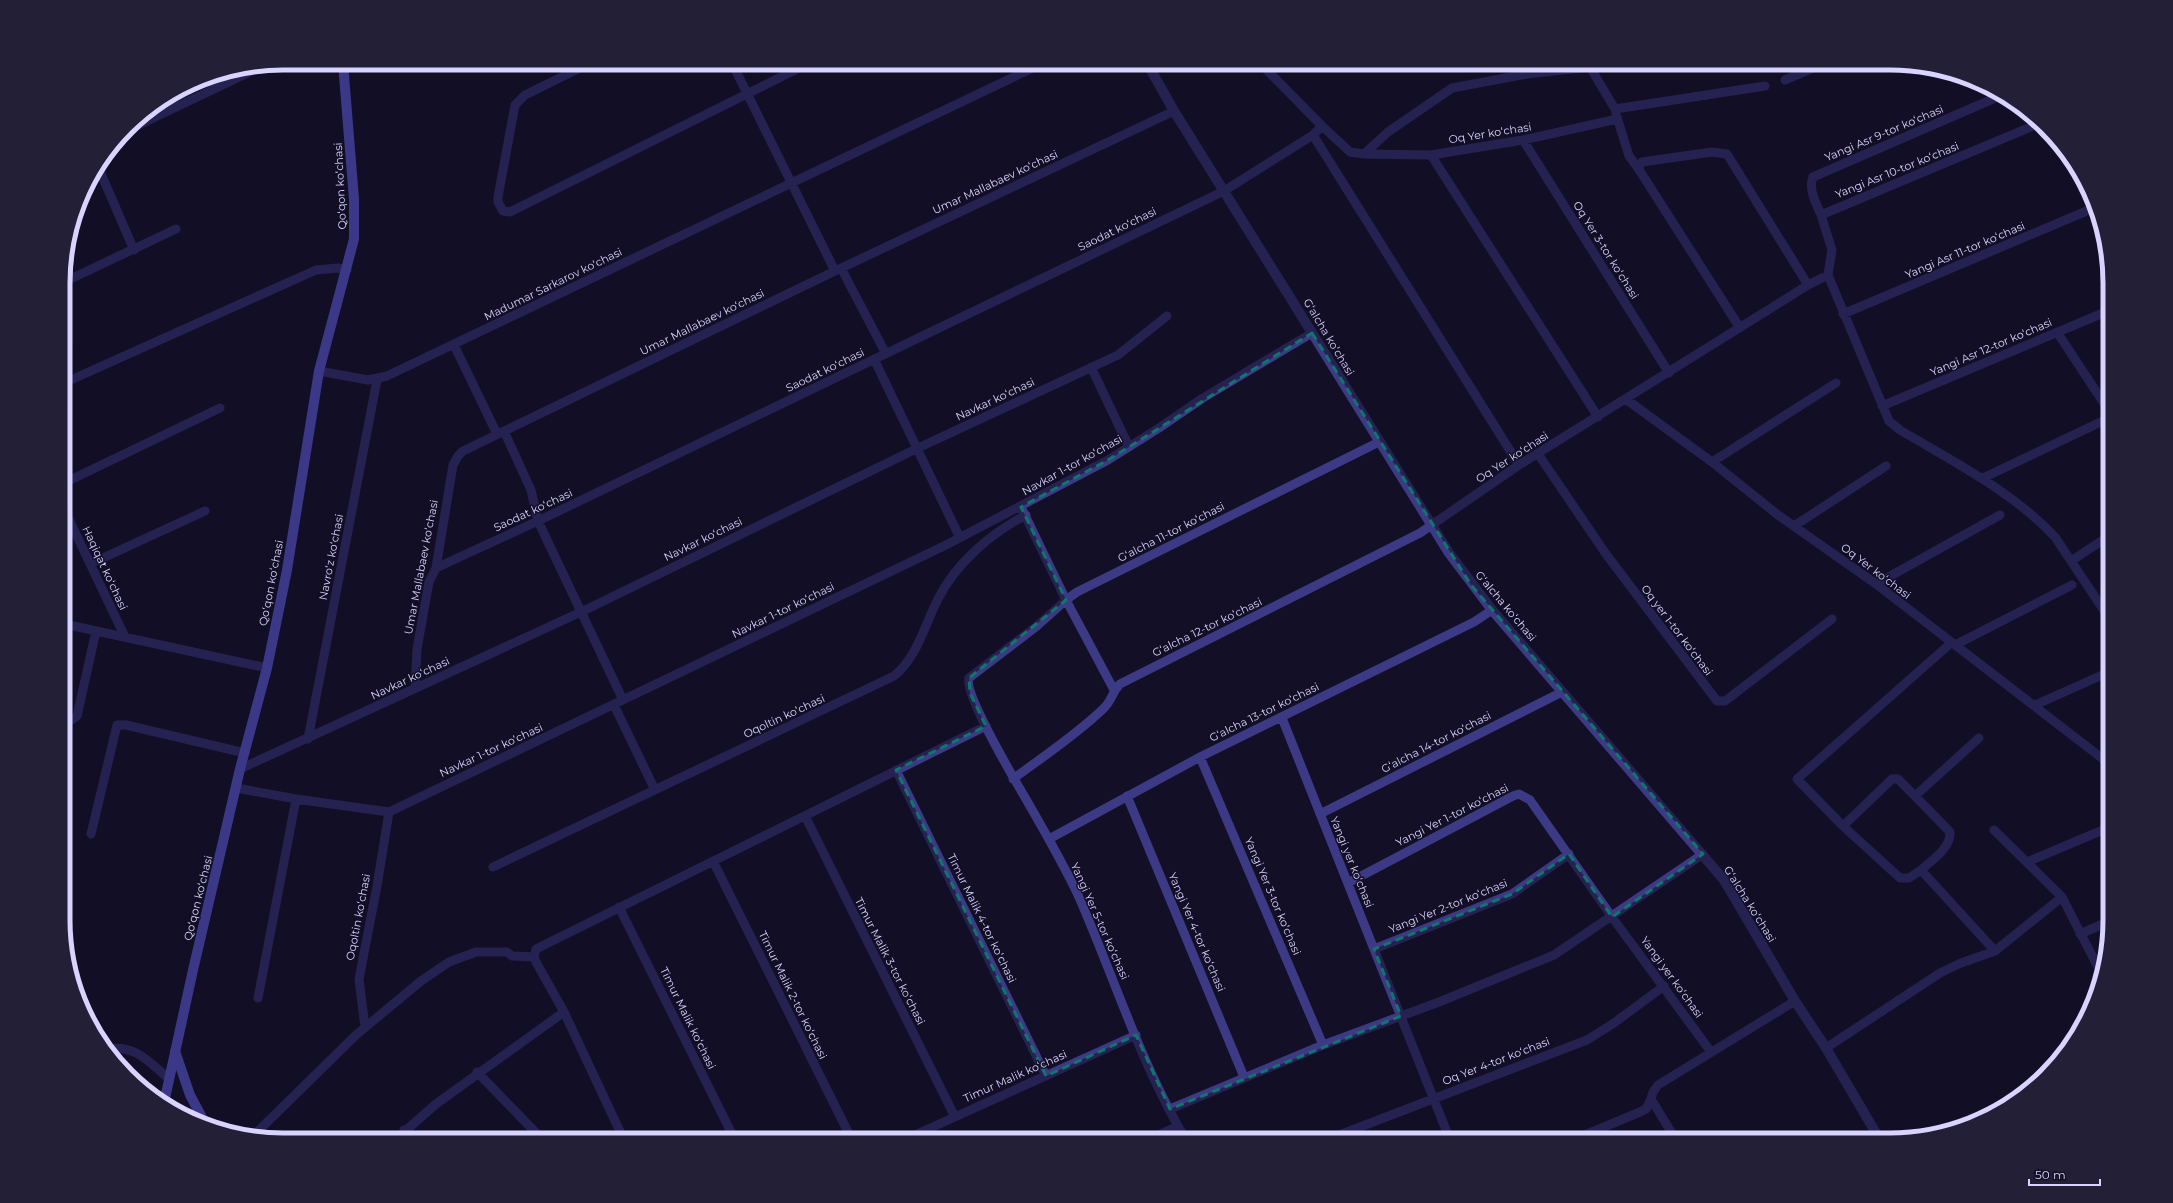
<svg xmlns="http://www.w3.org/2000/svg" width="2173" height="1203" viewBox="0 0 2173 1203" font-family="Montserrat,sans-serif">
<rect width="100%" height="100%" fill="#130f26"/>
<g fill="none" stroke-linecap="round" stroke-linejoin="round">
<path stroke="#3d3a85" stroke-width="9" d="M590,63l-65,32 -10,10 -17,92v5l5,9 7,1 299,-149
M732,63l103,208
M1260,63l62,63
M1590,67l25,42 150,-23
M1785,80l39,-17
M1616,114l13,42 9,12
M2040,123l-219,92 11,35 -4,25 61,146 11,9c54,32 112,61 155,107l54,81
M128,130l132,-63
M1313,135l206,330
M1523,140l146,233
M1364,154l67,1 92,-15 94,-21
M1431,155l167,262
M99,169l35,81
M1821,215c-5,-12 -13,-26 -8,-38l189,-82
M841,268l45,86
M64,282l112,-53
M1843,314l253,-107
M1740,328l-102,-160 4,-6 70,-10 15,2 81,131
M2057,332l52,79
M454,345l43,89
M874,359l86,179
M1091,367l38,80
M319,371l49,9 19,-4 656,-313
M64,383l252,-113 22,-2 9,2
M1627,400l85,62 66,53 98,69 227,175 7,3
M1882,406l226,-95
M504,431l27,59 7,31 85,179
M1538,454l68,100 111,147h8l107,-82
M1712,462l124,-79
M1983,478l126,-60
M64,483l156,-75
M1021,507l45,93 -29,26 -68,52c-6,14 44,99 54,116 19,33 39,67 55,101 34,77 59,158 100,231l-30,14
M64,509l61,128
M1794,526l92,-60
M2071,561l38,-25
M90,564l115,-53
M436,568l102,-47 686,-330 89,-56 9,-9 28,26 14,2 24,-22 64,-44 75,-14 63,-7 -1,-4
M1876,584l124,-69
M64,624l203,44
M1951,643l-154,136 46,47 57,52h9l12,-8 74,81
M1955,645l117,-60
M415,688l2,-39 12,-67 7,-14 17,-103 5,-9 5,-5 372,-180 339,-160
M1114,690l-48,-90 11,-8 302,-150
M614,705l41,85
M2035,705l74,-33
M1282,718l168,422
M64,720l6,1 7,-5 19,-85
M308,739l69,-359
M1200,757l123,288
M240,769l341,-157 337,-164 200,-93 49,-39
M896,770l150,306
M1013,779c31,-23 63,-44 90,-70 9,-8 9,-17 17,-25l300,-151 99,-68 289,-180 20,-10
M236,788l60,11 93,13 557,-267 162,-85 51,-32 44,-30 109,-65
M1127,796l117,281
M1320,814l242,-122
M805,816l150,301
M1843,826l49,-47h6l17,17
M1994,830l68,67 41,80
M91,834l26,-109h9l119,28
M1049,839l151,-82 274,-135 18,-12
M713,861l139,279
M2027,862l83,-35
M493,867l401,-191c23,-18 31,-52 44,-77 18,-36 52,-65 88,-84
M1921,870c11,-10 30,-22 29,-38l-35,-36 64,-58
M1348,883l165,-87 6,-2 11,6 82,117 99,135
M619,907l116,233
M2080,934l30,-13
M1374,949l138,-55 57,-40
M258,998l38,-199
M365,1027l-6,-48 18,-93 12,-74
M1826,1048l114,-75 21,-10 34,-12 67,-54
M105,1049c30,-5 43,12 64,30
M477,1072l66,68
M1170,1109l153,-64 116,-43 115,-47 149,-101
M1178,1126l8,14
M404,1130l10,10
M253,1136l103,-101 65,-54 28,-19 27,-10h31l5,4 22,1
M395,1140l41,-36 128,-92
M624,1140l-60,-128 -28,-50 -2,-5 2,-8 450,-223
M904,1140l232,-105
M1326,1140l261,-100 27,-17 50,-37
M1573,1140l67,-28 6,-3 5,-10
M1676,1140l-25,-41 2,-7 5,-7 137,-84"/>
<path stroke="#3d3a85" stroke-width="10" d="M1147,63l27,48 275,442 43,57 232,270 71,121 31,47 54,92
M177,1112l12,7"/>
<path stroke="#6f6bff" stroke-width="10" d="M175,1051l15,44 16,30
M164,1103l29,-133 47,-201 27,-101 20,-98 32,-199 35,-132v-40l-11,-136"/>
</g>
<path d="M0 0H2173V1203H0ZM1312,333l159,252 232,269 -91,63 -43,-63 -57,40 -138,55 27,67 -231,93 -34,-74 -90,41 -150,-306 90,-44 -16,-33 -1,-15 97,-78 -45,-93 87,-47z" fill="#130f26" fill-opacity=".55" fill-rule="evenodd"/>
<path fill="none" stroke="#0f766e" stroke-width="3" stroke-dasharray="8 5" stroke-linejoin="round" d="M1312,333l159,252 232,269 -91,63 -43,-63 -57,40 -138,55 27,67 -231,93 -34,-74 -90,41 -150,-306 90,-44 -16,-33 -1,-15 97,-78 -45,-93 87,-47z"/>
<g text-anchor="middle" stroke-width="3" stroke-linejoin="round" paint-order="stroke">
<g font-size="11" fill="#d9d4ff" stroke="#130f26">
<text transform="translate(1490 133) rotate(-9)" y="4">Oq Yer koʻchasi</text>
<text transform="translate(1884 133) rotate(-23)" y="4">Yangi Asr 9-tor koʻchasi</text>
<text transform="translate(1897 170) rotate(-22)" y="4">Yangi Asr 10-tor koʻchasi</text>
<text transform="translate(995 182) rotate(-25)" y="4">Umar Mallabaev koʻchasi</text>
<text transform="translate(340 186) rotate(-93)" y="4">Qoʻqon koʻchasi</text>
<text transform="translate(1117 229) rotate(-26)" y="4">Saodat koʻchasi</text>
<text transform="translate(1606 250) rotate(58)" y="4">Oq Yer 3-tor koʻchasi</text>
<text transform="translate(1965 250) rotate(-23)" y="4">Yangi Asr 11-tor koʻchasi</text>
<text transform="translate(553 284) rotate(-26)" y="4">Madumar Sarkarov koʻchasi</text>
<text transform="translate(702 322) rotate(-26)" y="4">Umar Mallabaev koʻchasi</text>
<text transform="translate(1329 337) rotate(59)" y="4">Gʻalcha koʻchasi</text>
<text transform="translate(1991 347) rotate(-23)" y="4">Yangi Asr 12-tor koʻchasi</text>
<text transform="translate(825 370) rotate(-26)" y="4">Saodat koʻchasi</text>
<text transform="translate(995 399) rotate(-25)" y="4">Navkar koʻchasi</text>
<text transform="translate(1512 457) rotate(-33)" y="4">Oq Yer koʻchasi</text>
<text transform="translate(1072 465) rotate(-29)" y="4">Navkar 1-tor koʻchasi</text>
<text transform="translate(533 510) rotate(-25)" y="4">Saodat koʻchasi</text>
<text transform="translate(1171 532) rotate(-27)" y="4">Gʻalcha 11-tor koʻchasi</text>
<text transform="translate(703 539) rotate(-26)" y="4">Navkar koʻchasi</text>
<text transform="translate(331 557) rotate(-79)" y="4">Navroʻz koʻchasi</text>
<text transform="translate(421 567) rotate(-79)" y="4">Umar Mallabaev koʻchasi</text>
<text transform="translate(105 568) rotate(65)" y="4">Haqiqat koʻchasi</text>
<text transform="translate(1876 571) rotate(37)" y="4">Oq Yer koʻchasi</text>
<text transform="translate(271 583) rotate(-79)" y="4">Qoʻqon koʻchasi</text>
<text transform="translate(1506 606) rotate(50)" y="4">Gʻalcha koʻchasi</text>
<text transform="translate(783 610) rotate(-26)" y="4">Navkar 1-tor koʻchasi</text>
<text transform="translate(1207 627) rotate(-26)" y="4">Gʻalcha 12-tor koʻchasi</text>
<text transform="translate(1677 630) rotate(53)" y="4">Oq yer 1-tor koʻchasi</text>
<text transform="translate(410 678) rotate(-25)" y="4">Navkar koʻchasi</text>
<text transform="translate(1264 712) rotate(-26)" y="4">Gʻalcha 13-tor koʻchasi</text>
<text transform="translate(784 716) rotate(-25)" y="4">Oqoltin koʻchasi</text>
<text transform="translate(1436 742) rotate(-27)" y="4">Gʻalcha 14-tor koʻchasi</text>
<text transform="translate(491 750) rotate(-25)" y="4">Navkar 1-tor koʻchasi</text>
<text transform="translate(1452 815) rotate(-27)" y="4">Yangi Yer 1-tor koʻchasi</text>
<text transform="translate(1352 862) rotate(68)" y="4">Yangi yer koʻchasi</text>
<text transform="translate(1273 896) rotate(67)" y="4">Yangi Yer 3-tor koʻchasi</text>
<text transform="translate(198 898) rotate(-76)" y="4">Qoʻqon koʻchasi</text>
<text transform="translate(1750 904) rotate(58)" y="4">Gʻalcha koʻchasi</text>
<text transform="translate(1448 906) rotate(-22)" y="4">Yangi Yer 2-tor koʻchasi</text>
<text transform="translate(358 917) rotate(-79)" y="4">Oqoltin koʻchasi</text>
<text transform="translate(982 918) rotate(64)" y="4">Timur Malik 4-tor koʻchasi</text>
<text transform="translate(1100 921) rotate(66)" y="4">Yangi Yer 5-tor koʻchasi</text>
<text transform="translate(1197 932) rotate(67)" y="4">Yangi Yer 4-tor koʻchasi</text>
<text transform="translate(890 961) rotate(63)" y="4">Timur Malik 3-tor koʻchasi</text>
<text transform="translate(1672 977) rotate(54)" y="4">Yangi yer koʻchasi</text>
<text transform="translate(793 995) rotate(64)" y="4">Timur Malik 2-tor koʻchasi</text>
<text transform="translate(688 1018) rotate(64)" y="4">Timur Malik koʻchasi</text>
<text transform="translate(1496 1061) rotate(-21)" y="4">Oq Yer 4-tor koʻchasi</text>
<text transform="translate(1015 1076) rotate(-24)" y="4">Timur Malik koʻchasi</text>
</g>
</g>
<path d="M0 0H2173V1203H0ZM283 70H1890A213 213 0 0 1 2103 283V920A213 213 0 0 1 1890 1133H283A213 213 0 0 1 70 920V283A213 213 0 0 1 283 70Z" fill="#231f37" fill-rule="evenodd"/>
<path fill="none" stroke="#d9d4ff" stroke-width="5" d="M283 70H1890A213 213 0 0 1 2103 283V920A213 213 0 0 1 1890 1133H283A213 213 0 0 1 70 920V283A213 213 0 0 1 283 70Z"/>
<path d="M2029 1179v6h71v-6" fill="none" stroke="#d9d4ff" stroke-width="2"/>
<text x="2035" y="1179" font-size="12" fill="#d9d4ff" stroke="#130f26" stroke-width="3" paint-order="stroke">50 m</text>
</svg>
